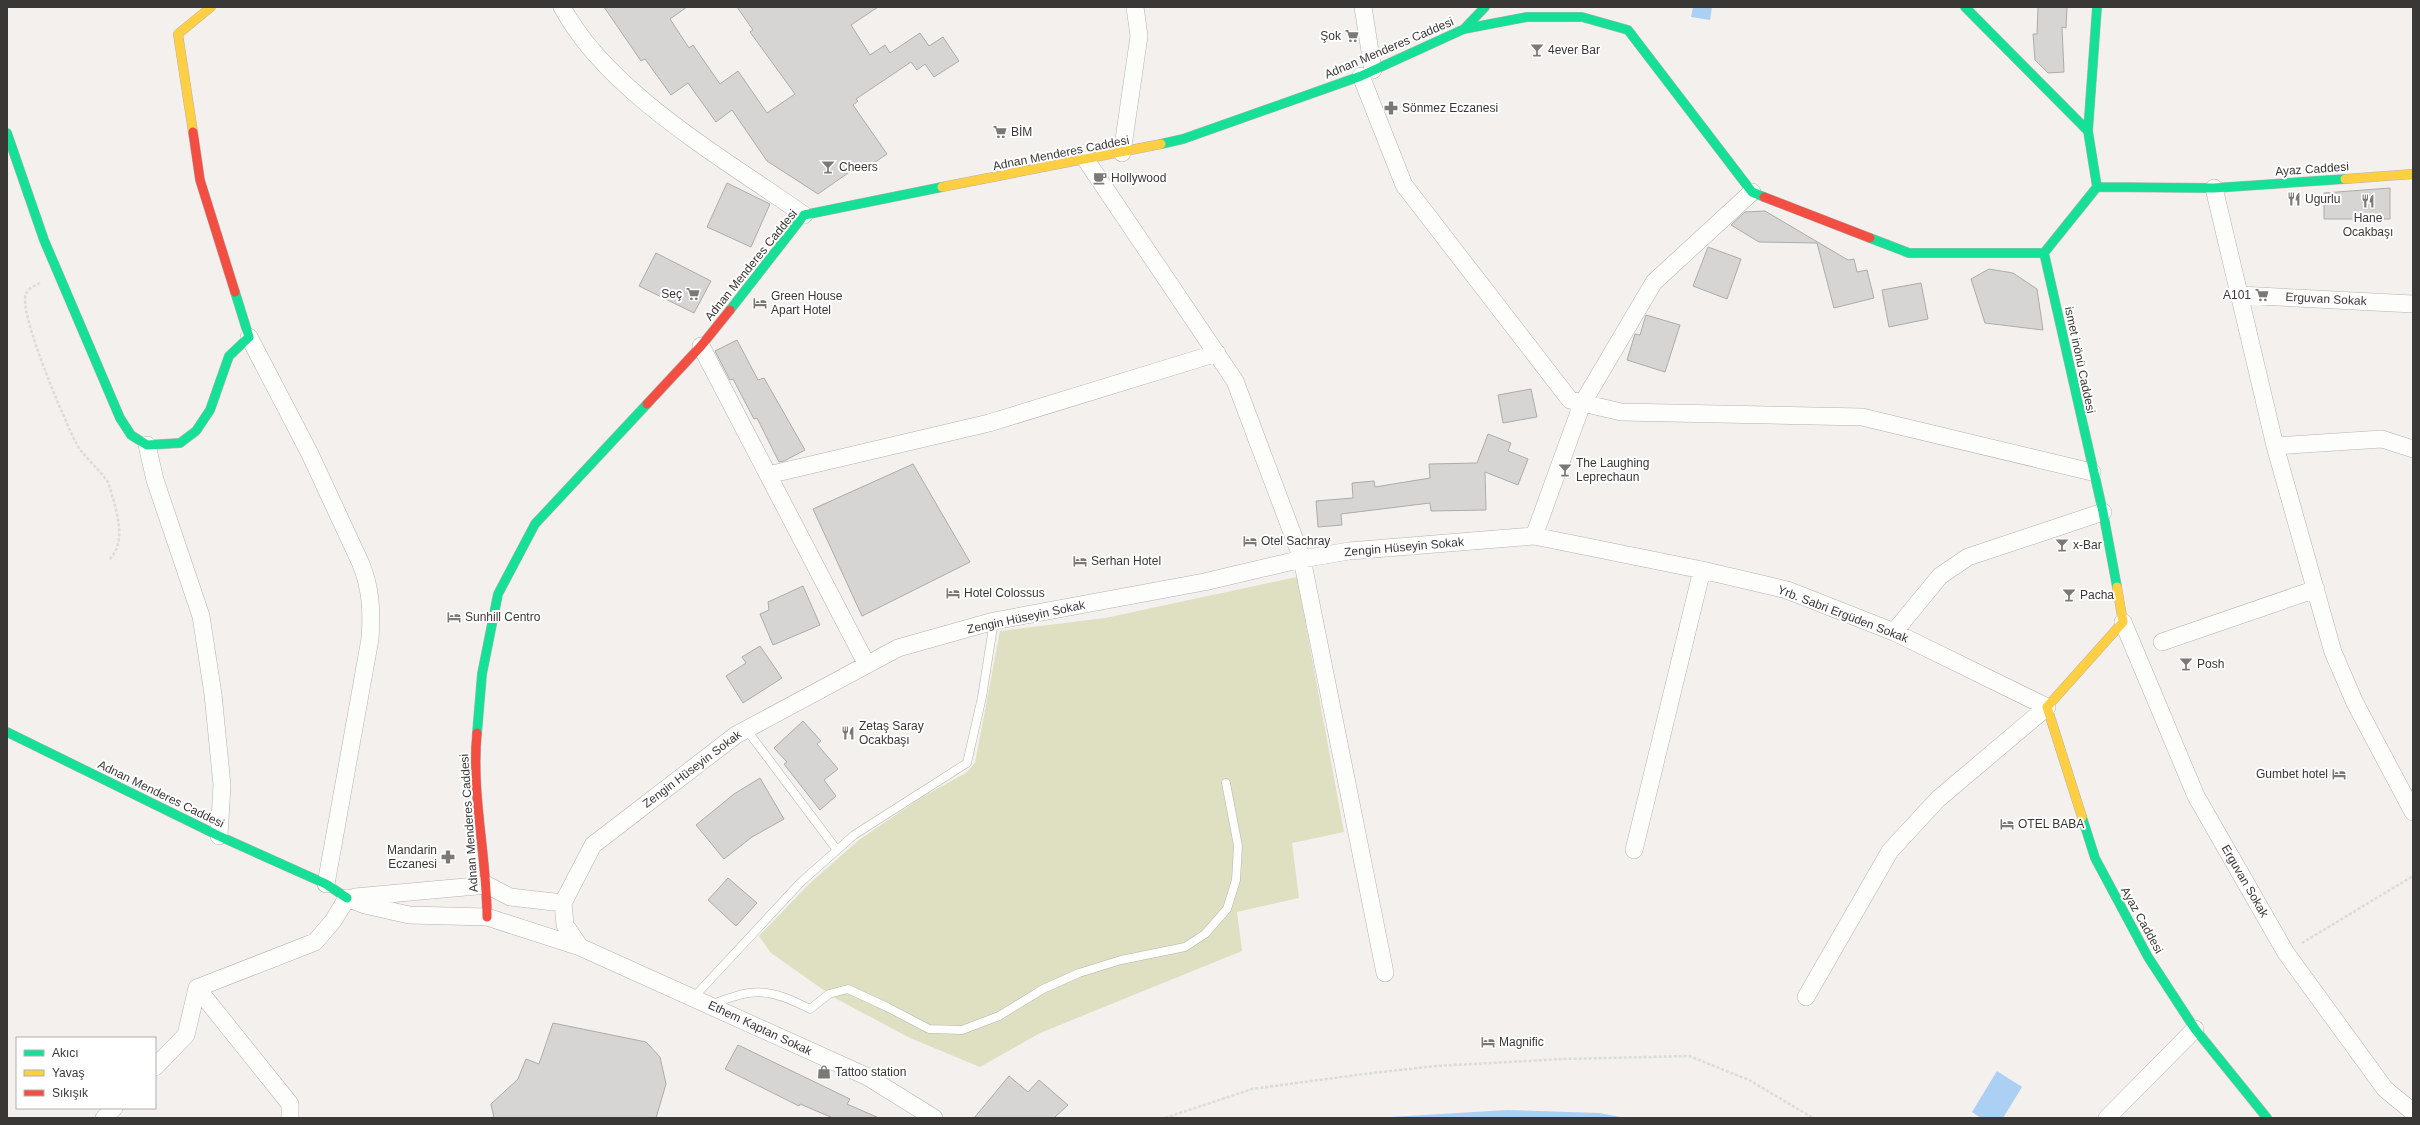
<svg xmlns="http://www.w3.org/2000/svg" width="2420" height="1125" viewBox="0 0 2420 1125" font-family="Helvetica,sans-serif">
<rect width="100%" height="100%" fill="#f3f0ed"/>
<path fill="#dfe0c2" d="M1297,577l47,255 -52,11 7,55 -62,14 5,39 -202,82 -60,34 -70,-29 -75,-40 -64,-45 -12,-17 50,-52 50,-44 63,-43 44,-24 9,-10 25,-132 105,-13z"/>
<path fill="#acd0f3" d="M1693,7h19l-2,13 -19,-3z
M1997,1071l25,16 -19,31h-22l-9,-6z
M1507,1110l92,3 27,5h-251z"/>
<path fill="#d7d5d3" stroke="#aeacaa" d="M604,7h83l-17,12 19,29 4,-3 27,39 18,-13 29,42 28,-19 -45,-62 3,-2 -16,-23h141l-27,18 19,30 15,-10 5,8 30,-20 9,13 14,-9 16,24 -25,16 -9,-13 -8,6 -6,-8 -55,37 2,2 -5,4 34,49 -22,15 -4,-5 -43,30 -51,-33 -35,-51 -16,12 -28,-39 -17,12 -26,-36 -4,2z
M2038,7h29l-1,21 -4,-1 2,45 -16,1 -13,-13 -2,-26h4z
M727,183l43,21 -19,43 -44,-20z
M2390,188v31h-66v-26z
M1765,211l83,49 6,-1 3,13 10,-2 7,28 -40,10 -17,-65 -58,-1 -28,-17 14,-13z
M1708,247l33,12 -14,40 -34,-13z
M656,253l55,28 -17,32 -55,-27z
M1989,269l24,4 24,16 6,41 -58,-7 -14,-44z
M1921,283l7,36 -39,8 -7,-37z
M1646,315l34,10 -15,47 -38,-12 8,-26 5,1z
M737,340l21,40 6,-2 41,72 -21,11 -5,1 -22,-44 -3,1 -21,-40 -3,1 -15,-29z
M1531,389l6,28 -34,6 -5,-28z
M1488,434l23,9 -3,8 20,8 -10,26 -33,-13 1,38 -55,1 -1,-8 -89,11 1,11 -24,2 -2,-26 37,-3 -1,-15 22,-2 1,6 55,-9 -1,-14 48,-1z
M913,464l57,98 -108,54 -49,-107z
M803,586l17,39 -47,20 -13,-31 9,-4 -1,-8z
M760,646l22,32 -39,25 -17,-27 20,-13 -4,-6z
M803,721l18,20 -4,3 21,25 -14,11 12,16 -16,14 -36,-46 3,-2 -13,-14z
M760,778l24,41 -32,18 -28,22 -28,-34 38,-31z
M728,878l29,25 -21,23 -28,-26z
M553,1023l93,19 14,15 6,27 -10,34h-162l-3,-14 27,-25 8,-20 13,5z
M738,1045l112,54 -3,5 32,14h-46l-33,-14 -1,2 -74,-37z
M1009,1076l19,16 11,-12 29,25 -14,13h-80z"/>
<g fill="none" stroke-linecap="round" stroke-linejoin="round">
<g stroke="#b5b3b0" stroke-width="9">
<path id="lane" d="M746,729l91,121
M694,997l107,-115 53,-47 113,-72 15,-66 12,-76
M710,1005c44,-17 57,-18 100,4l19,-15 19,-5 39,18 42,22 33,1 37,-14 44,-27 36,-16 42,-13 64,-13 20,-13 22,-25 9,-29 2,-34 -12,-63"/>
</g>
<g stroke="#b5b3b0" stroke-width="18">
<path id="street" d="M562,7c46,86 163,152 242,208
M1363,7l10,63
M1361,76l43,109 166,215 51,12 241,5 230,55
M1122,153l17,-117 -4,-29
M1086,160l149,221 67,178 83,414
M2214,188l61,258 58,206 22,51 58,109
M2239,295l174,9
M249,337l61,117 51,110c10,25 11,48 9,75l-44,245
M701,346l165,317
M147,445l8,35 46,136 12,78 9,91 -3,51
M2275,446l107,-7 31,10
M768,475l221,-52 228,-70
M1534,536l48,-132 72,-122 98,-90
M2123,622l73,174 90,157 99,136 28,23
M1894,632l46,-56 28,-19 135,-45
M2162,642l154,-53
M1634,850l68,-280
M355,897l132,-12 23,12 53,6
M347,898l18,7 44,10 78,2 93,30
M563,903l30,-58 143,-110 162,-87 96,-27 210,-39 98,-23 47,-8 185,-15 168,34 85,20 107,42 153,75 -109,92 -48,52 -84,146
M563,903l2,22 15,22 288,130 66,41
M197,988l93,116v14
M155,1067l31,-32 11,-47 118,-46 18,-21 14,-23
M104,1118l10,-10
M2107,1118l88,-89"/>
</g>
<g stroke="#b5b3b0" stroke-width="10">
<path id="fast" d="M1965,7l123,124
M1464,29l63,-12h55l46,13 124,162 12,5
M7,133l37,107 76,178 11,17 16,10 33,-2 16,-12 14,-21 19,-54 20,-19 -14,-45
M1161,144l22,-5 178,-63 103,-47 21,-22
M2097,187l117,1 131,-9
M1870,238l39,15h135
M2044,253l59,259 14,75
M2044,253l53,-66 -9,-56 9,-124
M730,310l74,-95 138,-28
M7,732l212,104 107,48 21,14
M477,733l5,-59 16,-80 37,-70 112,-120
M2082,817l13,41 53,99 47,72 72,89"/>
</g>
<g stroke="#b5b3b0" stroke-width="10">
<path id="slow" d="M193,132l-15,-98 33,-27
M2345,179l68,-5
M942,187l219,-43
M2082,817l-35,-110 76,-85 -6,-35"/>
</g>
<g stroke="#b5b3b0" stroke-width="10">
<path id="jam" d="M193,132l7,48 35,112
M1764,197l106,41
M647,404l54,-58 29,-36
M477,733c-6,61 10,123 10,184"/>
</g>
<path stroke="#dbdbd9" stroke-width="2.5" stroke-dasharray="3 2" stroke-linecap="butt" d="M40,283c-4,2 -12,5 -14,11 -8,19 39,127 50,149 7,13 20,23 29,35 4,4 5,11 7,17 6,21 14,48 -3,65
M2302,943l111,-67
M1165,1118l87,-29 112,-15 72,-8 127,-7 126,-3 60,24 64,38"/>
<use href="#lane" stroke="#fdfdfc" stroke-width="8"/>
<use href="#street" stroke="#fdfdfc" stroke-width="17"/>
<use href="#fast" stroke="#16e098" stroke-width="9"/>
<use href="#slow" stroke="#ffcf43" stroke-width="9"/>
<use href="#jam" stroke="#f24e42" stroke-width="9"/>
</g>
<defs>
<g id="supermarket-bare" transform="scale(1.08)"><path d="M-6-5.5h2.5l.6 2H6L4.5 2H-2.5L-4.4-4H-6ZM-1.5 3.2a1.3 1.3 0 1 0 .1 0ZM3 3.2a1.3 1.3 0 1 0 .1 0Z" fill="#7b7876" stroke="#fff" stroke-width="2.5" paint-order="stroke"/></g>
<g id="bar-bare" transform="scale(1.08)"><path d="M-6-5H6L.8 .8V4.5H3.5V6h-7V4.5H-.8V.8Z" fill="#7b7876" stroke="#fff" stroke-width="2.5" paint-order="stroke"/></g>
<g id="pharmacy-bare" transform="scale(1.08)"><path d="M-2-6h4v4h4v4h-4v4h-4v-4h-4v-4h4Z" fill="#7b7876" stroke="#fff" stroke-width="2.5" paint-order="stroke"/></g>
<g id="cafe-bare" transform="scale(1.08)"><path d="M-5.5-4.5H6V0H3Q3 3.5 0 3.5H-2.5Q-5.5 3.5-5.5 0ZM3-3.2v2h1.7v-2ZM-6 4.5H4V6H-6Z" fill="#7b7876" stroke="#fff" stroke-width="2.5" paint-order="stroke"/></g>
<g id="restaurant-bare" transform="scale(1.08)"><path d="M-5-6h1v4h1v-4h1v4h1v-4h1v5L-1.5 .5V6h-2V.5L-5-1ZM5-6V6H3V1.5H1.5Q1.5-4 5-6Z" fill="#7b7876" stroke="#fff" stroke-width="2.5" paint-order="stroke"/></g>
<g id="hotel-bare" transform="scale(1.08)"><path d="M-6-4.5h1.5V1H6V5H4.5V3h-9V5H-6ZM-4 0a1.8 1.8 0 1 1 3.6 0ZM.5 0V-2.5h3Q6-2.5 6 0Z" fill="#7b7876" stroke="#fff" stroke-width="2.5" paint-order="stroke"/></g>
<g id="shop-bare" transform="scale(1.08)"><path d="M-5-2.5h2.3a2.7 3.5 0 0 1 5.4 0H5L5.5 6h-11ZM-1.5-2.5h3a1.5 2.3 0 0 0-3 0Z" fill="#7b7876" stroke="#fff" stroke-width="2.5" paint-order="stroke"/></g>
</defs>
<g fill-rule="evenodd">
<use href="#supermarket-bare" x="1352" y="36"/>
<use href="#bar-bare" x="1537" y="50"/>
<use href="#pharmacy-bare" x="1391" y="108"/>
<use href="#supermarket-bare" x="1000" y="132"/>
<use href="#bar-bare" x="828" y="167"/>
<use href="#cafe-bare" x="1100" y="178"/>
<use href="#restaurant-bare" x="2294" y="199"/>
<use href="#restaurant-bare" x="2368" y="201"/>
<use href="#supermarket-bare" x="693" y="294"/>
<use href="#supermarket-bare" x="2262" y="295"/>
<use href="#hotel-bare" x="760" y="303"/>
<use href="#bar-bare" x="1565" y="470"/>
<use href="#hotel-bare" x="1250" y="541"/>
<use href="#bar-bare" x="2062" y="545"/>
<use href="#hotel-bare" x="1080" y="561"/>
<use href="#hotel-bare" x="953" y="593"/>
<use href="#bar-bare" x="2069" y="595"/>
<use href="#hotel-bare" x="454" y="617"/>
<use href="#bar-bare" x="2186" y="664"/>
<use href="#restaurant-bare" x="848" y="733"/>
<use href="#hotel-bare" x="2339" y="774"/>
<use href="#hotel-bare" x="2007" y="824"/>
<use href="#pharmacy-bare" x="448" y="857"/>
<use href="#hotel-bare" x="1488" y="1042"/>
<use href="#shop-bare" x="824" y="1072"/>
</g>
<g text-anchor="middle" stroke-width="4" stroke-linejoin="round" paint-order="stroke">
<g font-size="12" fill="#3a3836" stroke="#fff" text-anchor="start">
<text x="1341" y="40" text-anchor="end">Şok</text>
<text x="1548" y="54">4ever Bar</text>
<text x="1402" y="112">Sönmez Eczanesi</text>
<text x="1011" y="136">BİM</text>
<text x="839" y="171">Cheers</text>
<text x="1111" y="182">Hollywood</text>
<text x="2305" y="203">Ugurlu</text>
<text x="2368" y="222" text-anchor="middle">Hane<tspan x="2368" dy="14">Ocakbaşı</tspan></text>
<text x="682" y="298" text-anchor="end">Seç</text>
<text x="2251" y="299" text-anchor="end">A101</text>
<text x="771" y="300">Green House<tspan x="771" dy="14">Apart Hotel</tspan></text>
<text x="1576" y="467">The Laughing<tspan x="1576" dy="14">Leprechaun</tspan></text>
<text x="1261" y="545">Otel Sachray</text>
<text x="2073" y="549">x-Bar</text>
<text x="1091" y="565">Serhan Hotel</text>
<text x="964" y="597">Hotel Colossus</text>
<text x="2080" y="599">Pacha</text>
<text x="465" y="621">Sunhill Centro</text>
<text x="2197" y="668">Posh</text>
<text x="859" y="730">Zetaş Saray<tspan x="859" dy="14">Ocakbaşı</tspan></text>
<text x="2328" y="778" text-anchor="end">Gumbet hotel</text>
<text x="2018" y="828">OTEL BABA</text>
<text x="437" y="854" text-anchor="end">Mandarin<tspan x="437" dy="14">Eczanesi</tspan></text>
<text x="1499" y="1046">Magnific</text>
<text x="835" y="1076">Tattoo station</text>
</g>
<g font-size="12" fill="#3a3836" stroke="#fff">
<text transform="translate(1389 48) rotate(-23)" y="4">Adnan Menderes Caddesi</text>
<text transform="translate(1061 153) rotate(-11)" y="4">Adnan Menderes Caddesi</text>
<text transform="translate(2312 169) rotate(-4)" y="4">Ayaz Caddesi</text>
<text transform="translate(751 265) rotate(-51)" y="4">Adnan Menderes Caddesi</text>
<text transform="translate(2326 299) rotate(3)" y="4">Erguvan Sokak</text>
<text transform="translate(2080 360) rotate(78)" y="4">ismet inönü Caddesi</text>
<text transform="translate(1404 547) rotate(-5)" y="4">Zengin Hüseyin Sokak</text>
<text transform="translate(1843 614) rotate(21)" y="4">Yrb. Sabri Ergüden Sokak</text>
<text transform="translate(1026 617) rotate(-12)" y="4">Zengin Hüseyin Sokak</text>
<text transform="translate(692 769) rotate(-37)" y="4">Zengin Hüseyin Sokak</text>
<text transform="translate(161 794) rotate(26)" y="4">Adnan Menderes Caddesi</text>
<text transform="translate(469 823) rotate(-94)" y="4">Adnan Menderes Caddesi</text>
<text transform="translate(2245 881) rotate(60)" y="4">Erguvan Sokak</text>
<text transform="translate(2142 920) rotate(61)" y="4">Ayaz Caddesi</text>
<text transform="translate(760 1028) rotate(25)" y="4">Ethem Kaptan Sokak</text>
</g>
</g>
<rect width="2420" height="1125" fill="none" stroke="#3a3836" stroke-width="16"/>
<rect x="16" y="1037" width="140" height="72" fill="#ffffff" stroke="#b0afaf"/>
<rect x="24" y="1050" width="20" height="6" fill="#16e098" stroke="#b0afaf"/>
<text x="52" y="1057" font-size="12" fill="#3a3836">Akıcı</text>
<rect x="24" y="1070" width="20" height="6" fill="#ffcf43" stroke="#b0afaf"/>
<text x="52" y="1077" font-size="12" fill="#3a3836">Yavaş</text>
<rect x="24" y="1090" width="20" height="6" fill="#f24e42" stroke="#b0afaf"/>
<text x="52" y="1097" font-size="12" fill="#3a3836">Sıkışık</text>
</svg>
